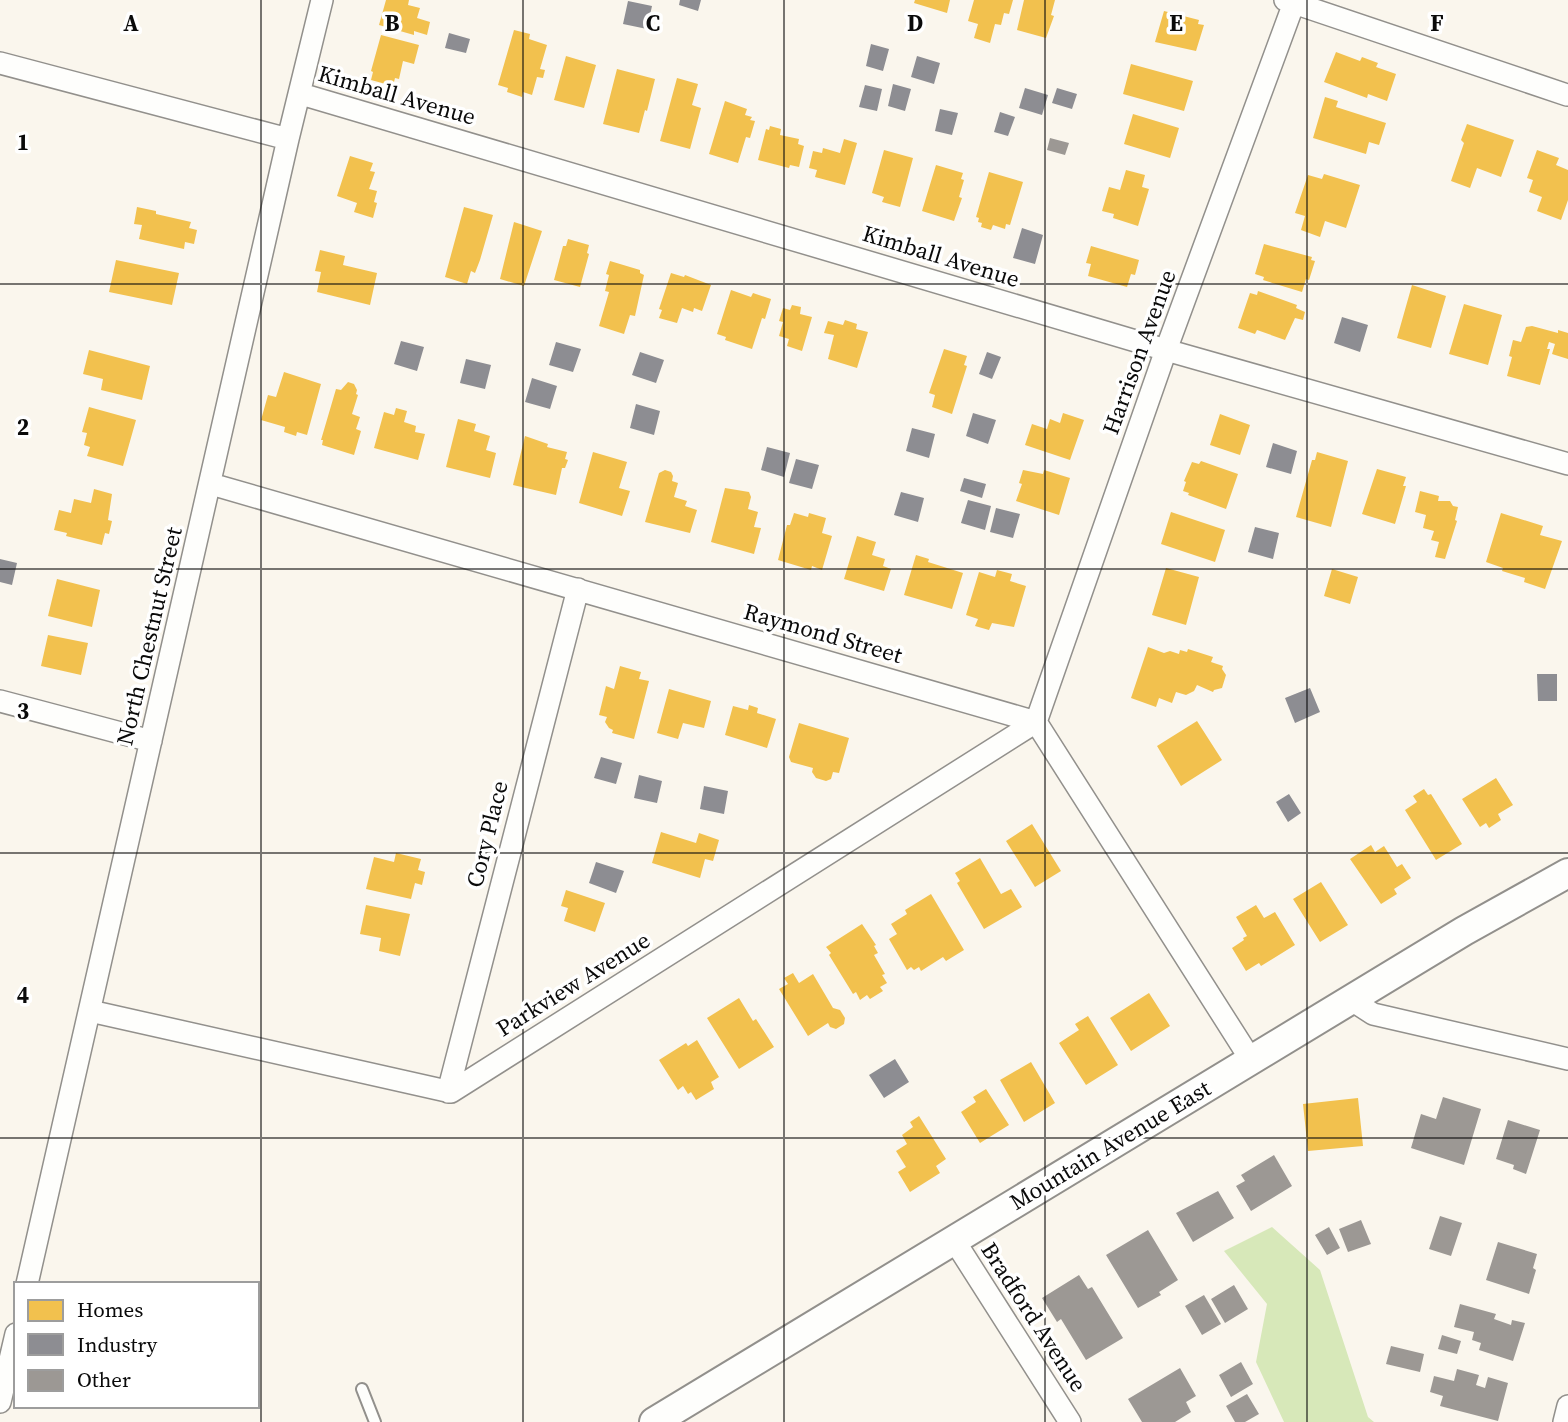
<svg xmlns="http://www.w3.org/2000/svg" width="1568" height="1422" viewBox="0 0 1568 1422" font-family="'Source Serif 4',serif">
<rect width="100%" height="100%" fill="#faf6ed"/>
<path fill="#d7e8b9" d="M1272,1227l48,43 48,147 6,5h-90l-28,-60 11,-58 -43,-53z"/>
<path fill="#f2c14e" d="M386,0h23l-1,5 12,3 -3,10 13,4 -3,13 -13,-4v4l-35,-10z
M915,0h35l-3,13 -33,-10z
M974,0h39l-4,14 -5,-1 -3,12 -6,-1 -5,19 -16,-5 4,-14 -10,-3z
M1024,0h31l-4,15 3,1 -8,22 -29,-8z
M1164,11l35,9 -1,4 6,1 -8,26 -41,-9z
M514,30l16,4 -1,5 18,6 -7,24 5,1 -2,8 -6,-1 -5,18 -9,-3 -1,5 -15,-5 1,-4 -10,-3z
M381,35l38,10 -5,19 -11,-3 -4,18 -4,-1 -2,8 -22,-6 2,-8 -2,-1z
M1336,52l24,9 2,-4 16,6 -2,4 20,7 -9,27 -19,-7 -1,4 -43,-16z
M566,56l30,9 -12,43 -30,-8z
M1131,64l62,17 -9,30 -61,-17z
M617,69l38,10 -8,32 -2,-1 -6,23 -36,-9z
M677,78l21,6 -6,21 9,3 -11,41 -30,-8z
M1325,97l13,4 -2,6 50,16 -7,22 -10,-3 -3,12 -53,-16z
M725,101l22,8 -2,6 7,2 -2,3 5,1 -5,17 -4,-1 -8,26 -29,-9z
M1133,114l46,14 -9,30 -46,-14z
M1467,124l47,16 -13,37 -24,-9 -7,20 -19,-7 13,-38 -3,-3z
M770,126l11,3 -1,6 19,4 -1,5 6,2 -5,21 -9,-2 -1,3 -31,-8 8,-31 3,1z
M844,139l13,4 -12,42 -30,-8 2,-7 -8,-2 4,-17 9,2 1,-5 17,5z
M884,150l29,8 -13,49 -18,-5 2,-5 -12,-4z
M1537,150l22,8 -3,7 12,5v30l-7,20 -24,-9 5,-14 -13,-5 4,-12 -6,-2z
M350,156l23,7 -3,8 5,1 -6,17 8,2 -3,11 3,1 -4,15 -19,-6 3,-9 -20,-7z
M936,165l27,8 -2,6 3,1 -5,17 3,1 -8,23 -32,-10z
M1126,170l19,5 -3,12 7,2 -11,37 -25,-8 1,-4 -12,-3 7,-24 11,3z
M989,172l34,10 -13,43 -4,-1 -1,5 -12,-4 -2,5 -10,-3 1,-4 -4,-1 1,-4 -3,-1z
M1324,174l36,11 -14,43 -21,-7 -5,16 -19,-7 4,-14 -10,-3 13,-38 14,4z
M137,207l19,4v3l35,8 -2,6 8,2 -3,14 -9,-2 -1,7 -45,-10 3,-14 -8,-1z
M464,207l29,8 -13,45 -5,13 -4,-2 -4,13 -22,-7z
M514,222l28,9 -18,55 -24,-7z
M568,239l21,6 -2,8 2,1 -9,33 -26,-7 9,-34h3z
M1264,244l48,13 -1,3 4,1 -6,19 -3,-1 -4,13 -39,-12 1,-3 -9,-3z
M1091,246l48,14 -4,15 -4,-1 -4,13 -39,-11 3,-12 -5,-1z
M320,250l25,6 -2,9 34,8 -7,32 -53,-13 4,-20 -6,-1z
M116,260l63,13 -7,32 -63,-13z
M610,261l30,9v3l4,2 -9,41 -5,-1 -6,19 -25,-8 10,-34 -4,-1 4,-16 -3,-1z
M671,273l13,4 1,-2 26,10 -9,26 -8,-3 -1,4 -11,-4 -5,15 -18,-5 3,-8 -3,-1z
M1412,285l34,11 -15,52 -34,-10z
M731,290l20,7 2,-4 18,6 -6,20 -3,-1 -10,31 -27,-9 1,-3 -9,-3z
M1258,291l39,14 -1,3 9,4 -2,8 -8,-2 -10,22 -28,-10 -2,4 -17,-6 12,-35 7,2z
M1464,304l38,11 -14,50 -39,-11z
M792,305l9,2 -1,7 12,3 -10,34 -15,-5 2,-7 -10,-3 4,-14 -4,-1 4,-13 7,2z
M845,320l12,4 -1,5 12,3 -11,36 -29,-9 6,-24 -10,-2 4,-12 15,4z
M1532,326l26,7v-3l10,3v26l-16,-5 3,-10 -6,-2 -2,7h3l-10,36 -33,-9 5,-19 -3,-1 4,-16 8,2 5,-15z
M944,349l23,7 -3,9 3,1 -15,48 -20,-7 3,-12 -6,-2z
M89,350l61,16 -8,34 -41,-10 2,-11 -20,-5z
M284,372l37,12 -14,51 -10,-3 -1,4 -12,-4 1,-5 -24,-7 7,-25 8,2z
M348,382l6,2 3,6 -1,4 2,1 -6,19 8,3 -4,12 5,2 -7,24 -32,-10 1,-5h-2l15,-51 5,1z
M89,407l47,13 -13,46 -36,-10 3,-9 -6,-2 3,-12 -5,-1z
M396,408l11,3 -3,11 12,4 -1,6 10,2 -7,26 -44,-12 10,-36 10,3z
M1063,413l21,7 -14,40 -45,-15 7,-21 15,5 3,-10 10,4z
M1220,414l30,11 -10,30 -30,-10z
M458,419l18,5 -2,7 16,5 -4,14 10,3 -6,25 -44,-11z
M525,436l23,8 -1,3 20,5 -2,7 3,1 -3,8h-3l-6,27 -43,-10z
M593,452l34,10 -8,26 11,3 -8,25 -43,-13z
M1317,452l31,9 -17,66 -35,-10 16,-57h3z
M1201,461l37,13 -12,35 -38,-14 1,-2 -6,-2 3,-9 -2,-1 8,-19 7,2z
M1377,469l29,8 -3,9h3l-11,38 -33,-10z
M665,470l6,2 2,4 -1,5 6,2 -4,14 13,4 -2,5 12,4 -7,23 -45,-11 14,-49z
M1023,470l20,4 1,-4 26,8 -11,37 -43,-14 6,-17 -3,-1z
M725,488l24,4 2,5 -3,12 10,3 -4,15 7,1 -7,26 -43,-12z
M94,489l18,5 -4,26 4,1 -3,13 -4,-1 -3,12 -36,-9 1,-3 -13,-3 5,-20 12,3 3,-14 17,4z
M1420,491l19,5 -1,5h12l3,5 5,1 -3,13 2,1 -12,38 -10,-2 4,-15 -8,-2 3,-9 -11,-3 3,-13 -11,-3z
M1171,512l54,18 -10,32 -54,-18z
M794,513l14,4 1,-4 17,5 -4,15 10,3 -10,34 -10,-4 -1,4 -33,-10 9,-35h3z
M1501,513l42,13 -3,9 22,6 -17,48 -21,-7 1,-4 -23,-7 1,-3 -17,-6z
M857,536l19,6 -4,13 13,4 -2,7 8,3 -7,22 -40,-12z
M916,555l13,4 -1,3 35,11 -11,36 -48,-14z
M1166,568l33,9 -13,48 -34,-10z
M1332,569l26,8 -8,27 -26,-8z
M997,570l15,4 -2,7 16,5 -12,41 -22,-4 -3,7 -14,-4 3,-7 -12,-4 13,-43 16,5z
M57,579l43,11 -8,37 -44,-11z
M48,635l40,8 -7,32 -40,-9z
M1148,647l16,6 6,-2 9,3 1,-4 7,2 1,-3 25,8 -2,5 12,4 -1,3 4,6 -4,13 -8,2 -1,2 -16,-7 -3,6 -8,4 -10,-3 -4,11 -13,-5 -3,9 -25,-9z
M620,666l21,6 -2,7 10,2 -15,58 -22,-6 1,-3 -4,-2 -4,-6 2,-5 -8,-2 7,-29 8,3z
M669,689l42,12 -7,27 -21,-5 -5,16 -21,-6z
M749,705l9,3 -1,5 19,6 -9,29 -42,-13 8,-29 15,4z
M1197,721l25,39 -41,26 -24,-40z
M799,723l50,15 -10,35 -6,-1 -2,7 -5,2 -10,-3 -4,-6 1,-4 -22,-6 -2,-5z
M1496,778l17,27 -15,9 3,6 -12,8 -3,-5 -6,4 -18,-28z
M1424,789l4,6 3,-1 31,50 -26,16 -31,-50 12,-8 -4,-6z
M1032,824l29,47 -26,16 -29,-46z
M661,832l35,11 3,-10 20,7 -6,21 -8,-2 -5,19 -48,-15z
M1371,845l4,7 9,-6 13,21 5,-3 9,14 -17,11 3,5 -16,10 -31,-45z
M396,853l25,6 -3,11 7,2 -3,13 -7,-2 -4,16 -45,-10 8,-32 20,5z
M980,858l21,36 10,-5 11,18 -38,22 -27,-46 3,-2 -5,-8z
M1321,882l27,43 -28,17 -27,-43z
M566,890l39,13 -10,29 -31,-11 4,-13 -7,-2z
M931,894l33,56 -18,11 -3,-4 -22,14 -2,-4 -5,3 -3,-3 -4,3 -18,-31 8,-5 -6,-10 16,-10 -2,-4z
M366,905l44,9 -10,42 -21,-5 2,-13 -21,-4z
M1256,905l8,13 11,-6 20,33 -34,21 -2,-3 -13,8 -14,-23 12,-8 -1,-2 4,-2 -11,-19z
M862,924l14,21 -2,1 4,7 -4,2 11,19 -3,1 5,8 -7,4 3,4 -13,8 -3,-4 -7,5 -4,-8 -3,2 -24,-39 2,-2 -5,-6z
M793,973l6,10 14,-9 20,34 7,2 5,8 -1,6 -8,5 -6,-2 -2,-4 -20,13 -29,-47 9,-5 -4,-6z
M1149,993l21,33 -39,25 -21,-33z
M739,998l14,23 3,-2 18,28 -35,22 -32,-51z
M1088,1016l30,49 -32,20 -27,-42 20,-13 -4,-6z
M697,1040l22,37 -8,5 3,7 -18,11 -5,-8 -3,2 -5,-8 -5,4 -19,-30 27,-17 2,3z
M1031,1062l24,41 -31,19 -24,-42z
M986,1089l23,36 -29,18 -19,-31 15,-10 -3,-5z
M1358,1098l5,48 -55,5 -5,-47z
M919,1116l27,43 -10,7 4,7 -30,19 -12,-20 8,-5 -10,-16 11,-7 -5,-9 11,-8 -3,-5z"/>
<path fill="#8d8d92" d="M680,0h21l-3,11 -19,-6z
M628,1l24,5 -5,23 -24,-5z
M449,33l21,6 -4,14 -21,-5z
M871,44l18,5 -6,22 -17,-5z
M917,56l23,7 -6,21 -23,-7z
M893,84l18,5 -6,22 -17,-5z
M865,85l17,4 -5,22 -18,-4z
M1025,88l23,7 -6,20 -23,-7z
M1057,88l20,6 -5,15 -20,-6z
M940,109l18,4 -6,22 -17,-4z
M1000,112l15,5 -7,19 -14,-4z
M1022,228l21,7 -8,29 -22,-6z
M1342,317l26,8 -8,27 -26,-9z
M401,341l23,6 -7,24 -23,-7z
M556,342l25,7 -8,23 -24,-7z
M640,352l24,8 -8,23 -24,-8z
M987,352l14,5 -9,22 -13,-5z
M466,359l25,6 -6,24 -25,-6z
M532,378l25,8 -7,23 -25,-7z
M636,404l24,7 -6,24 -24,-7z
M973,413l23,7 -8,24 -22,-8z
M912,428l23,6 -6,24 -23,-7z
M1273,443l24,8 -6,23 -25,-7z
M767,447l23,6 -6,24 -23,-7z
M796,459l23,6 -7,24 -23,-6z
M964,478l22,6 -4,14 -22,-7z
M901,492l23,6 -6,24 -24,-7z
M968,500l23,6 -6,24 -24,-7z
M996,508l24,6 -7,24 -23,-6z
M1255,527l24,6 -6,26 -25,-7z
M0,559l17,4 -5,22 -12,-3z
M1537,674h20v27h-19z
M1310,688l10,24 -25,11 -10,-25z
M601,757l21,6 -6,21 -22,-6z
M639,775l23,6 -5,22 -23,-5z
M704,786l24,5 -4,23 -24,-5z
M1289,794l12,19 -13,9 -12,-20z
M596,862l28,9 -8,22 -27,-10z
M895,1059l14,23 -25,16 -15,-23z"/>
<path fill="#9c9894" d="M1050,138l19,5 -4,12 -18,-5z
M1443,1097l38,12 -17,56 -53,-17 10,-34 15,5z
M1508,1120l32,10 -14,44 -13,-5 1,-4 -18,-6z
M1274,1155l18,31 -41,25 -15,-25 9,-5 -4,-6z
M1218,1191l16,27 -41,24 -17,-29z
M1440,1216l22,7 -11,33 -22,-7z
M1361,1220l10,24 -23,8 -9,-23z
M1329,1227l11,21 -13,7 -12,-20z
M1148,1230l30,50 -19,12 2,3 -23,13 -32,-53z
M1498,1242l39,12 -4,14 3,2 -7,24 -43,-14z
M1079,1275l9,14 4,-2 31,51 -37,22 -25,-41 -4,3 -15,-24z
M1234,1285l14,24 -23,14 -14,-24z
M1204,1295l17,29 -19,11 -17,-29z
M1460,1304l36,10 -2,5 17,6 1,-5 13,3 -12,38 -34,-11 2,-7 -9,-3 2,-8 -20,-5z
M1442,1335l19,6 -4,13 -19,-5z
M1391,1346l33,8 -4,18 -34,-8z
M1241,1362l12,22 -22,13 -12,-22z
M1180,1368l16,28 -10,6 5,10 -16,10h-33l-14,-23z
M1457,1369l22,6 -3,10 9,3 3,-11 20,6 -10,38 -58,-15 3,-10 -13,-4 4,-16 20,5z
M1247,1394l12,20 -14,8h-10l-9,-16z"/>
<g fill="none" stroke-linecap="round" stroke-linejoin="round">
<g stroke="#92908c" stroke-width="14">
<path id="service" d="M362,1389l13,33"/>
</g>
<g stroke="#92908c" stroke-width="24">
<path id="minor" d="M1285,0l282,95
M0,63l288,76
M301,94l865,256 402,114
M211,484l825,238 215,338
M0,701l151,40
M1350,999l23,15 195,45
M90,1011l361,81 585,-370 130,-372 129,-350
M448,1092l130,-503
M954,1240l116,182
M27,1284l261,-1145 34,-139
M0,1402l16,-68
M1564,1422l4,-16"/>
</g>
<g stroke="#92908c" stroke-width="32">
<path id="tertiary" d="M654,1422l810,-491 104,-58"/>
</g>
<use href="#service" stroke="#fefefc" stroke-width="10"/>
<use href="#minor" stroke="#fefefc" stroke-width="21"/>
<use href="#tertiary" stroke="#fefefc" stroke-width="28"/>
</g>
<path fill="none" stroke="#0a0a0a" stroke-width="2" stroke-opacity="0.55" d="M261,0v1422M523,0v1422M784,0v1422M1045,0v1422M1307,0v1422M0,284h1568M0,569h1568M0,853h1568M0,1138h1568"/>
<g text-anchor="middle" stroke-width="7" stroke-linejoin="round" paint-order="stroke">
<g font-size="23" fill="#0a0a0a" stroke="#fff">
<text transform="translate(397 95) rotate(16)" y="8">Kimball Avenue</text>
<text transform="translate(941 256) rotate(17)" y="8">Kimball Avenue</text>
<text transform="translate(1139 352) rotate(-70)" y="8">Harrison Avenue</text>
<text transform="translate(823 633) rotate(16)" y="8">Raymond Street</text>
<text transform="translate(149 636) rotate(-77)" y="8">North Chestnut Street</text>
<text transform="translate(487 834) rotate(-76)" y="8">Cory Place</text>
<text transform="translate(573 984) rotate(-32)" y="8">Parkview Avenue</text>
<text transform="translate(1110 1145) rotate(-31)" y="8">Mountain Avenue East</text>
<text transform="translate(1034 1317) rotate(57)" y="8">Bradford Avenue</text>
</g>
</g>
<g font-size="23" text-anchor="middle" font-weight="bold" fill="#0a0a0a" stroke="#fff" stroke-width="7" stroke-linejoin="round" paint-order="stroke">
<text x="131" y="31">A</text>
<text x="392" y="31">B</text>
<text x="653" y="31">C</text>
<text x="915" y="31">D</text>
<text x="1176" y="31">E</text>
<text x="1437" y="31">F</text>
<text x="23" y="150">1</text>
<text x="23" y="435">2</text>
<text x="23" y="719">3</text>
<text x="23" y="1003">4</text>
</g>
<rect x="14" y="1282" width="245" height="126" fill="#ffffff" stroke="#9d9d9d" stroke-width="2"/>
<rect x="28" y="1300" width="35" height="21" fill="#f2c14e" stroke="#9d9d9d" stroke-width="2"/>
<text x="77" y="1317" font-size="21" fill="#0a0a0a">Homes</text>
<rect x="28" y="1334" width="35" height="21" fill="#8d8d92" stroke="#9d9d9d" stroke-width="2"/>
<text x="77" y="1352" font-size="21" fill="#0a0a0a">Industry</text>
<rect x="28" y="1370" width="35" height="21" fill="#9c9894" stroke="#9d9d9d" stroke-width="2"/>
<text x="77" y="1387" font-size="21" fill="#0a0a0a">Other</text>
</svg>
